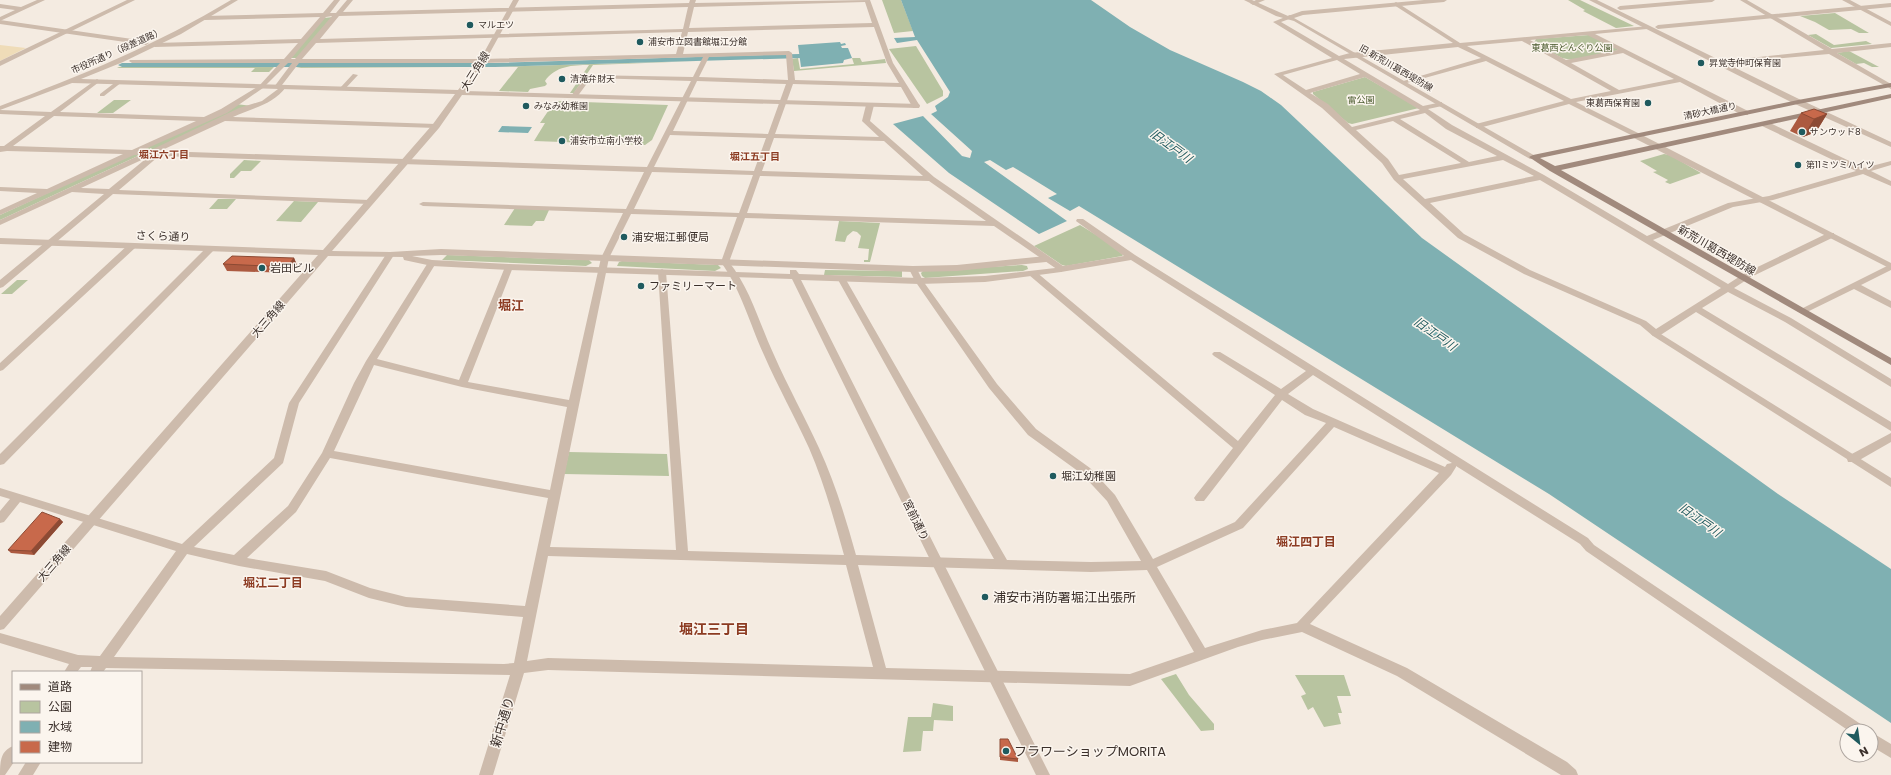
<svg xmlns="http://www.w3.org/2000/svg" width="1891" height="775" viewBox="0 0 1891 775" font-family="Poppins,'Noto Sans JP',sans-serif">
<rect width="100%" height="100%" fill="#f4ebe1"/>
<path fill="#b8c4a0" d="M882,0h19l12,31 -19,2z
M1568,0h12l54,26 -18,2 -33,-17 2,-1z
M1835,13l34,20h-10l-8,-4 -22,1 -14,-8 -15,-6z
M333,17l-35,41h-8l34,-40z
M1816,34l18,11 32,-4 6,3 -41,4 -23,-13z
M1589,35l30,15 -47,10 -10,-2 -28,-15 2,-4z
M916,46l27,45v5l-16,8 -38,-55z
M1849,51l30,16h-7l-8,-4 -8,1 -19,-11z
M798,58l2,11 54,-5 -2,-6h8l2,4 23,-3 1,4 -92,8 -2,-12z
M698,61l-105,4 -19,28h-4l19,-28c-16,0 -34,1 -44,16l2,3 -2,2 -15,3 -2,3 -29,-1 19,-24h-27z
M460,66v1l-164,1 5,-1z
M119,67h155l-5,5h-18l4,-4h-138z
M1365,77l54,31 -67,16 -4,-1 -35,-29v-2z
M114,100h17l-18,13h-16z
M555,101l113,4 -16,35 -7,5 -111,-4 11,-18h-5z
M236,104l16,2 -101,45h-11z
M1664,154l6,1 31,18 -31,11 -5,-2 3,-2 -15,-8 4,-1 -17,-10z
M130,155h10l-140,65v-5z
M244,160l17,1 -10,10h-10l-7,7h-4v-4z
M218,199h18l-9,10h-18z
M294,201l24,1 -17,20 -25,-1z
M515,208l34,2 -5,11h-8l-4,5 -28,-1z
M839,221l41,2 -10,39h-6v-2h4l1,-11 -11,-1 3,-12 -4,-4 -4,-1 -6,5 -2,6 -10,-1z
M1080,225l26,16 17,14 -1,1 -56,10 -4,-1 -28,-19z
M447,255l142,5 3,3 -6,3 -144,-6z
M622,261l96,4 3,3 -6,3 -98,-5 2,-4z
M1022,265l5,1 1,3 -5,2 -98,7 -3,-2 -1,-3 2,-2z
M825,270l77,1v6l-78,-2z
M17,280h11l-16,14h-11z
M569,452l98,2 2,22 -105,-2z
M1176,674l13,21 25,29v6l-13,1 -40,-52z
M1295,675h49l7,21h-14l5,17h-4l3,11 -17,3 -11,-20 -5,3 -7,-14 5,-2z
M933,703l20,3v15l-19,-1 -1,11h-10l-2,20 -18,1 5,-35h23z"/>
<path fill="#efdcb8" d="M0,45l26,3 -26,13z"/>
<path fill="#7fb0b2" d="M901,0h190l39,27 40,23 73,32 18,9 20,14 141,133 356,256 113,75v154l-342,-229 -470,-288 -9,5 -22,-13 9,-4 -44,-27 -7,3 -16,-10 -6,2 83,59 -28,13 -90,-61 -56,-49 30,-8 39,40 8,2 2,-7 -41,-37 6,-3 -2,-5 13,-9 2,-5 -33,-52 -20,3 -3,-5 21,-1z
M840,42l1,2 4,-1 1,2 -5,1 1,2h6l4,10 -8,2 -1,3 -42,4 -3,-22z
M502,126l30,1 -4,6 -30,-1z"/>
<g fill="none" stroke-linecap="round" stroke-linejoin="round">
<path fill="#7fb0b2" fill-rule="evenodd" d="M799,54h3v4l-307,9h-373l-4,-2 4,-2h373z"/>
<path fill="#cdbbac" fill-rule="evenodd" d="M37,0h8l-45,21v-4l15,-7 -15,-2v-4l21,3z
M127,0h8l-135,66v-5z
M334,0h6l-10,13h6l11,-13h6l-10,12 346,-9 1,-3h6l-1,3 175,-3 23,63 27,43 -1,2h-6l-12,-21 -108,-3 -18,50 104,3 -17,-16 4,-16 7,-2 1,2 -4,16 64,56 129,89 61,-10 -48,-35 1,-2h6l52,36 453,283 6,7 271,182 2,4h-18l-263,-180 -6,-7 -124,-78v1l-5,8 -141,149 97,44 160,94 9,8 2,5h-17l-164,-99 -95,-44 -40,8 -24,7 -108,39 -582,-16 -24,3 -31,102h-14l31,-100 -404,-7 -3,4h-13l2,-5h-11l-4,5h-13l5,-8 -69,-21v-10l78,22 22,1 76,-105 -156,-49 -16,20 -4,1v-12l10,-12 -10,-3v-8l182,56 92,-86 15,-55 98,-150h6l1,2 -95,148 -16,60 -89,84 40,8 54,-49 34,-53 32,-70 12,-22 63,-100 3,-1 4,3 -59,96 82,21 46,-113 4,-3 4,3 -45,115 101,18 32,-142 22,-45 -200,-7 -4,-2 4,-2 203,7 18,-37 -485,-16 -40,34 250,10 4,2 -4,2 -256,-10 -110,93 -3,1v-8l104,-86 -32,-2 -72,33v-5l140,-65h-6l-134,60v-5l37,-17 -37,-2v-4l47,2 76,-35 -116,-3 -7,1v-6h4l41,-30 -45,-2v-4l51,2 46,-33 3,2 -1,1 -39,30 144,5 17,-8 38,-23 21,-23h-148l-3,-2 1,-1 154,-1 14,-16 -143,4 -3,-2 3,-2 146,-4 19,-22 -115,3 -3,-2 3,-2 118,-3zM865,2l7,21 -183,5 5,-21zM688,7l-5,22 -363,10 19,-23zM332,16l-37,43h-4l35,-42zM874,27l13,36 12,20 -104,-3 -3,-27 -3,-2 -106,3 5,-22zM682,32l-6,22 -193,5h-181l14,-16zM786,55l2,25 -89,-3 10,-20zM703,57l-10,20 -106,-2 -16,21 6,1 14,-19 100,3 -44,86 -487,-16 65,-30 211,7 4,-2 -4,-2 -203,-7c19,-9 40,-12 53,-30l-4,-2 17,-22h184zM288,63h4l-18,24 4,2 -16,12 -23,7 -90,43 -6,-1 84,-37 36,-25zM697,81l89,3 -18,50 -95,-3zM54,116l142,5 -64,29 -119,-4zM670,135l96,3 -12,33 -100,-4zM774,138l110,3 39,35 -161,-5zM148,157l-39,32 -28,-1zM652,172l101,3 -14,38 -105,-4zM760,176l169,5 57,40 -239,-8zM631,214l106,3 -16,45c21,30 28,60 43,93 14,32 31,62 45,93 15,35 25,71 35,107l-156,-4 -22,-279 -4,-3 -4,3 18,278 -126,-3 59,-289zM745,218l249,8 67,46 70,-12 175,111 -25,18 -61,-37h-6l-2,2 2,2 61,39 -37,46 -203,-170h-6l-1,2 1,2 204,173 -37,47 -2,3 2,3h8l78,-101 23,15 21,8 -91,99 -82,37 -38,-64 -25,-27 -54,-39 -39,-45 -74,-103 -7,-14h-6l-1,2 6,12 74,107 39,47 54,39 25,27 34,60 -50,1 -84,-2 -162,-282 -1,-2h-6l-1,2 157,281 -138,-4c-10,-36 -21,-72 -37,-107 -14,-31 -31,-61 -45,-93 -15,-32 -23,-65 -45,-93zM374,365l88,22 105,20 -17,83 -216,-39zM1313,375l139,88 -5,1 -2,3 -132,-58 -25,-15zM1334,427l105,46 -142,150 -35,7 -57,18 -48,-81 86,-39zM330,458l218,40 -23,108 -119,-9 -36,-9 -44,-17 -79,-13 49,-46zM187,554l52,12 86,15 44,17 37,9 117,10 -9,46 -10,1 -390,-7zM548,556l298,9 27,102 -325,-9 -21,3zM858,565l233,7 56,-2 47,82 -64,22 -244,-6z
M1256,0h9l-12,5 -3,-2z
M1691,0h24l-3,2 -92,8 -3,-2 3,-2z
M1740,0h7l85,49 59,-6v4l-54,6 54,31v5l-62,-35 -100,9v-2l2,-1 93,-10z
M1842,0h8l41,22v4z
M1396,2l64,41 189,-17 1,1 -3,2 -52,5 153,77v4h-6l-62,-33 -104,20 64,32v4h-3l-68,-34 -90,24h-3v-4l88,-23 -78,-40 -83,23 -3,-2 81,-24 -23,-11 -114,12 79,47 19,-4v4l-14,3 24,16 92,50 103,61 81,-33 41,-7 87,-25 -94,-45v-4h6l96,46 27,-7v4l-20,6 20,10v5l-28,-12 -90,26 -40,7 -80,33 75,44 17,-11 83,-40h6v4l-83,40 -17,11 57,30 100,61v8l-106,-65 -57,-30 -26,16 189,114v9l-195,-119 -37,24h-6l-13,-11 -116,-51 -66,-36 -64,-58 -12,-17 -60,-55 -48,-34 58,-16 -59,-36 17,-7 3,2 -1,1 -11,4 58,34 11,-3 103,-10 -59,-38 -1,-1zM1587,35l31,15 -52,10 -36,-20zM1522,41l89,50 -40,8 -104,-53zM1623,53l51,26 -55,11 -48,-27zM1337,60l23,14 -54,16 -23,-15zM1365,77l55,33 -68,17 -24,-23 -18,-11zM1425,113l21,16 51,27 -28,6 -69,-43zM1393,121l68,42 -62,12 -11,-16 -32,-29zM1503,160l31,16 -109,23 -22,-20zM1540,180l181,108 -65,41 -10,-8 -116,-51 -66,-36 -34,-31z
M353,74l5,1 -14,15h-4v-2z
M117,81l5,1 -18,14h-4v-2z
M132,243l4,3 -1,2 -132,122 -3,1v-8l129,-119z
M210,246l4,3 -1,2 -209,213 -4,1v-11l207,-207z
M1891,264v6l-30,15 30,16v7l-37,-19 -49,24 -3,1 -5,-3z
M1891,433v9l-35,20h-8l-1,-3 1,-3z
M1871,732l20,12v14l-20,-12z
M13,746l1,16 -9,13h-5c0,-12 0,-24 13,-29z
M26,762h15l-8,13h-15z"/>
<path fill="#cdbbac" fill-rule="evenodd" d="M231,0h7l-57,34 -58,28 -42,17 377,11 18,-23 37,-67h6l-37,67 -17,24 454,13 1,2 -4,2 -454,-13 -23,33 -107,123 58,1 51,-3 472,17 44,-1 89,-9 4,3 -4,3 -89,9 -44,1 -472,-17 -29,1 20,4 77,4 281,10v-4h6l3,4 120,4 66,-2 79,-9 1,2 -4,3 -76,10 -66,2 -118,-4 249,495h-14l-244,-496 -283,-9 -77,-4 -28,-6 -1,-3 -75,-1 -324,373 -4,1v-14l318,-361 -318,-11v-6l323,12 110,-126 22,-30 -383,-11 -72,27v-4c80,-30 158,-62 231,-106z
M1244,0h8l36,16 14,-5 122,-11h23l-3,2 -141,13 -9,3 243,139 -4,2h-3l-236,-138 -18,-5z
M1589,0h8l204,100 90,42v5l-96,-43z
M1891,3v4l-233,22 -3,-2 3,-2z
M0,20l146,21 3,2 -3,2 -146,-21z
M1634,134h6l251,129v6l-257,-131z
M1656,331l235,147v9l-238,-151 -2,-2 2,-2z"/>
<path fill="#a18a7d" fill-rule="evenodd" d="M1891,83v4l-93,17 -258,54 15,8 336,-72v4l-330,72 330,188v7l-341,-194 -21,-14 4,-2 265,-55z"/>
</g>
<path fill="#ac5a40" d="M1801,113l26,1 -11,18 -13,5 -13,-6z
M294,258l3,7 -7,8 -63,-2 -4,-7z
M60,519l3,3 -29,33 -23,-2 -3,-3z
M1000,739l18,20v3l-18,-2z"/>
<path fill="#8c4a34" d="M1827,114l-11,18 -13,5 11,-18z
M294,258l3,7 -7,8 -3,-6z
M60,519l3,3 -29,33 -3,-4z"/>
<path fill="#c8694b" stroke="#8c4a34" d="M1814,109l13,5 -13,5 -13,-6z
M232,256l62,2 -7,9 -64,-3z
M42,512l18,7 -29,32 -23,-1z
M1000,739h8l10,20 -18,-2z"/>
<g fill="#1f5a5e" stroke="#fbf5ee" stroke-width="1.5">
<circle cx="470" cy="25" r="4"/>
<circle cx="640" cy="42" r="4"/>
<circle cx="1701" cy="63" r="4"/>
<circle cx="562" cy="79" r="4"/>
<circle cx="1648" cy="103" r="4"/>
<circle cx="526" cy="106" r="4"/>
<circle cx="1802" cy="132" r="4"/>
<circle cx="562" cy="141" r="4"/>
<circle cx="1798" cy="165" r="4"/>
<circle cx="624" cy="237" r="4"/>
<circle cx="262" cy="268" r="4"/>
<circle cx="641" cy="286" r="4"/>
<circle cx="1053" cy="476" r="4"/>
<circle cx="985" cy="597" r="4"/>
<circle cx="1006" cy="751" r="4"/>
</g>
<g text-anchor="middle" stroke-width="3" stroke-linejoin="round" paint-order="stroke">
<g font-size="9" fill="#3b302b" stroke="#fbf5ee" text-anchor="start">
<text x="478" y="28">マルエツ</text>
<text x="648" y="45">浦安市立図書館堀江分館</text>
<text x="1709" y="66">昇覚寺仲町保育園</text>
<text x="570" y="82">清滝弁財天</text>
<text x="1640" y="106" text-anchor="end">東葛西保育園</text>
<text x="534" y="109">みなみ幼稚園</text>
<text x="1810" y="135">サンウッド8</text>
<text x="570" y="144">浦安市立南小学校</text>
<text x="1806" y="168">第11ミツミハイツ</text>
</g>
<g font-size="9" fill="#4a5a2e" stroke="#fbf5ee">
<text x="1572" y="51">東葛西どんぐり公園</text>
<text x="1361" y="103">雷公園</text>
</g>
<g font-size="9" fill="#3b302b" stroke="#fbf5ee">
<text transform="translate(117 51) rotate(-24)" y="3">市役所通り（段差道路）</text>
<text transform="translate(1396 68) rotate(30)" y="3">旧 新荒川葛西堤防線</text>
<text transform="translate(1710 111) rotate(-12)" y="3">清砂大橋通り</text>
</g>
<g font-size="10" font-weight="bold" fill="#8c3b22" stroke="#fbf5ee">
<text x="164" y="158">堀江六丁目</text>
<text x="755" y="160">堀江五丁目</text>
</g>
<g font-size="11" fill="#3b302b" stroke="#fbf5ee">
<text transform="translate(475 71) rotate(-58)" y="4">大三角線</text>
<text transform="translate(163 236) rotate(2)" y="4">さくら通り</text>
<text transform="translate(1717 250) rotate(30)" y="4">新荒川葛西堤防線</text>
<text transform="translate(268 319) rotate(-49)" y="4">大三角線</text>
<text transform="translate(916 520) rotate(64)" y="4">宮前通り</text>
<text transform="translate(54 563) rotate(-49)" y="4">大三角線</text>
</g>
<g font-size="11" fill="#3b302b" stroke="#fbf5ee" text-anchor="start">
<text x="632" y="241">浦安堀江郵便局</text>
<text x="270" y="272">岩田ビル</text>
<text x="649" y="290">ファミリーマート</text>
<text x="1061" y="480">堀江幼稚園</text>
</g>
<g font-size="12" font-style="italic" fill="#1f5a5e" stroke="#fbf5ee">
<text transform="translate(1171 146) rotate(36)" y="4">旧江戸川</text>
<text transform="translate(1435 334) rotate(35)" y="4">旧江戸川</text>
<text transform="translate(1700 520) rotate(35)" y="4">旧江戸川</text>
</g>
<g font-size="12" font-weight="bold" fill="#8c3b22" stroke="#fbf5ee">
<text x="1306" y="546">堀江四丁目</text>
<text x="273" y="587">堀江二丁目</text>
</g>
<g font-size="13" font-weight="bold" fill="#8c3b22" stroke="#fbf5ee">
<text x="511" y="310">堀江</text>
</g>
<g font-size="13" fill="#3b302b" stroke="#fbf5ee" text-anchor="start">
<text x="993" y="602">浦安市消防署堀江出張所</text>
<text x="1014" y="756">フラワーショップMORITA</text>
</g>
<g font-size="13" fill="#3b302b" stroke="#fbf5ee">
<text transform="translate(502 722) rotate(-73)" y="5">新中通り</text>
</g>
<g font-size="14" font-weight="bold" fill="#8c3b22" stroke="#fbf5ee">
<text x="714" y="634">堀江三丁目</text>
</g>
</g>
<rect x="12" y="671" width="130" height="92" fill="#fbf5ee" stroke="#aea6a0"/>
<rect x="20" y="684" width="20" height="6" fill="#a18a7d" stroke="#aea6a0"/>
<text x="48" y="691" font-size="12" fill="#3b302b">道路</text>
<rect x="20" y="701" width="20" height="12" fill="#b8c4a0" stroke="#aea6a0"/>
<text x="48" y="711" font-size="12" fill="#3b302b">公園</text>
<rect x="20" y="721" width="20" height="12" fill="#7fb0b2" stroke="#aea6a0"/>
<text x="48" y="731" font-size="12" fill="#3b302b">水域</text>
<rect x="20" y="741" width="20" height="12" fill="#c8694b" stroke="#aea6a0"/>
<text x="48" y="751" font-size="12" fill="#3b302b">建物</text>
<g transform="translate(1859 743) rotate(151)"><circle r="19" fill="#fbf5ee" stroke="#aea6a0"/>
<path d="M0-3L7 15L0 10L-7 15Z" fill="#1f5a5e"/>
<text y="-6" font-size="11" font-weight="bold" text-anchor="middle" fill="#3b302b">N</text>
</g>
</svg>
